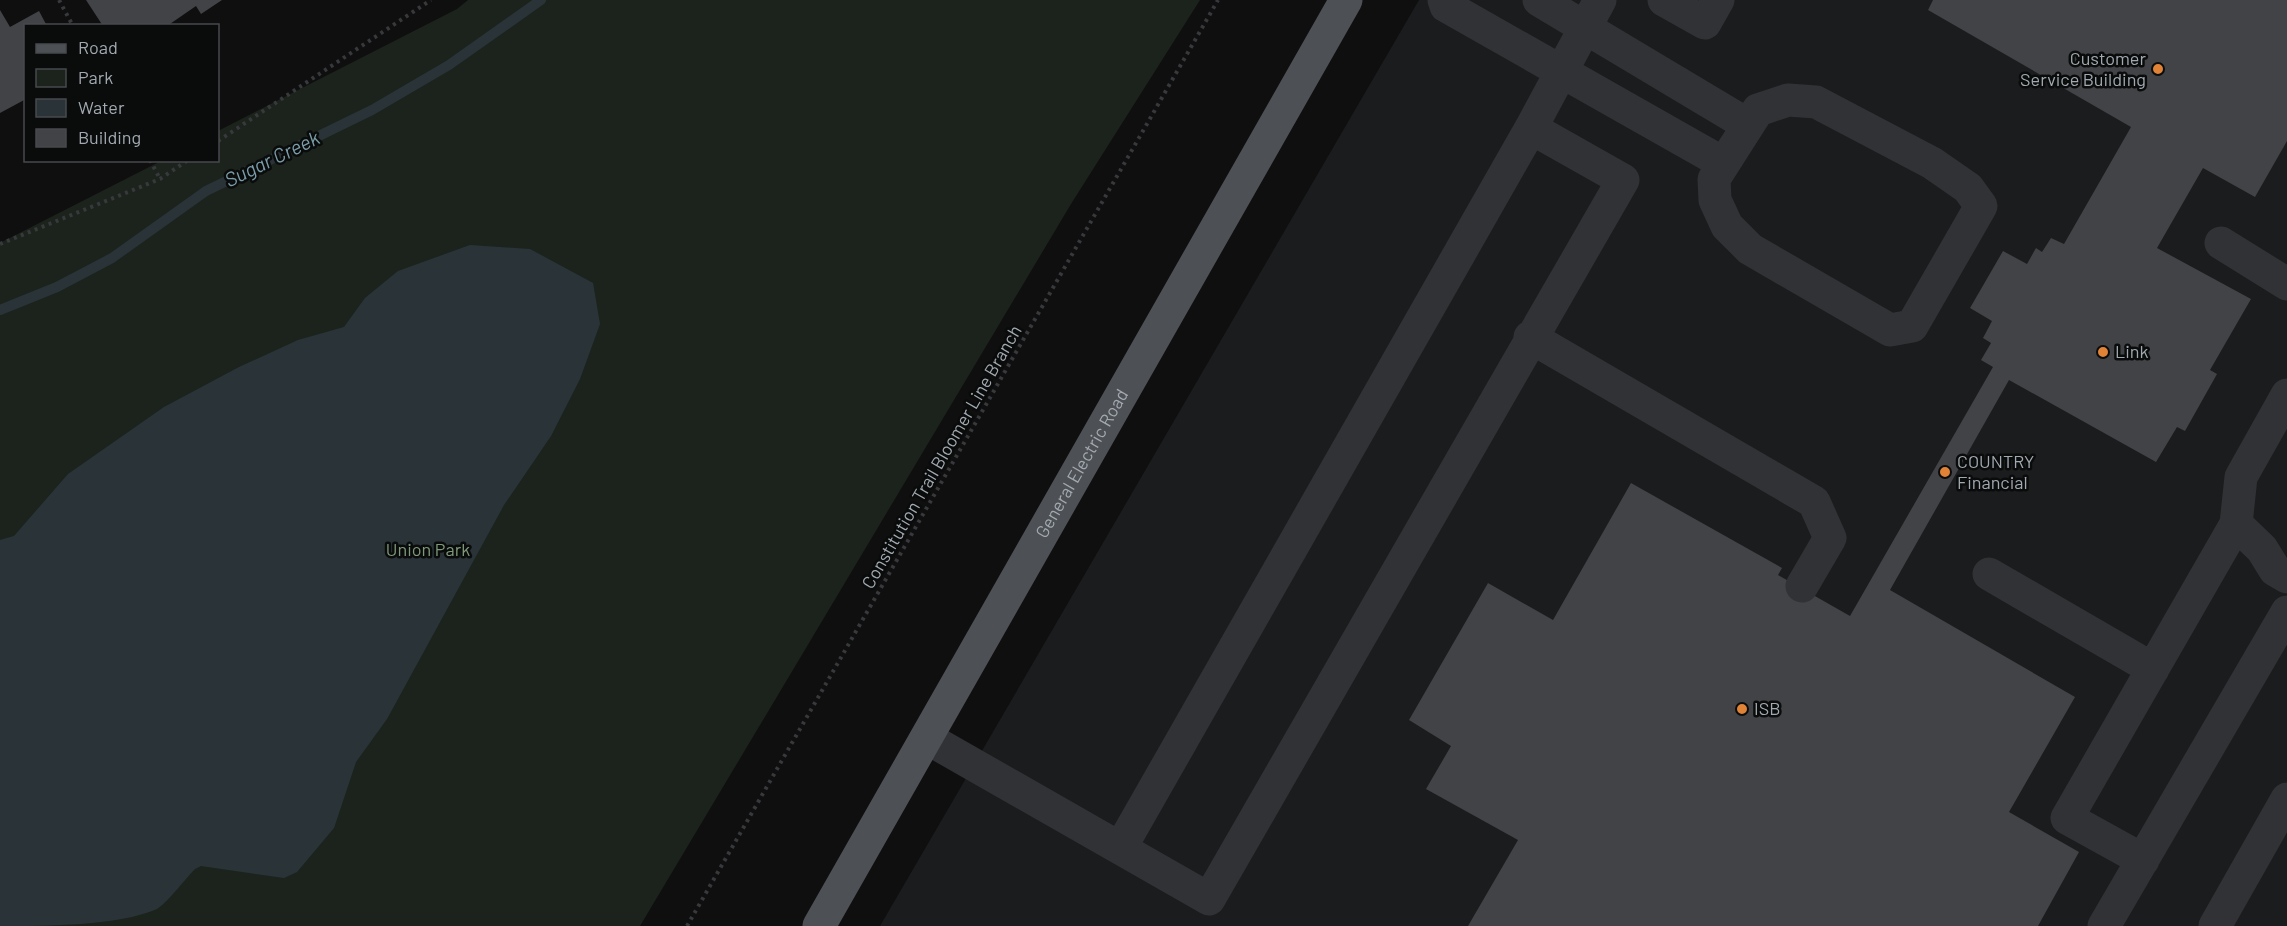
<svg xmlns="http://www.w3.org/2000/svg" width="2287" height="926" viewBox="0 0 2287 926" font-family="Barlow,sans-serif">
<rect width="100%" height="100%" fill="#0f0f10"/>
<path fill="#1b1c1d" d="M1419,0h868v926h-1407z"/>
<path fill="#1c231c" d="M468,0h732l-129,204 -431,722h-640v-683l161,-82 57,-1v-29l239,-122z"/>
<path fill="#2a3438" d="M470,245l60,4 63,34 7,41 -20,55 -29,57 -47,69 -117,214 -31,43 -22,66 -37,44 -13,6 -83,-12 -6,3c-12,12 -24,30 -38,40 -39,17 -110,17 -157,17v-386l14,-4 54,-62 96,-67 75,-40 59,-27 46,-13 21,-29 33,-27z"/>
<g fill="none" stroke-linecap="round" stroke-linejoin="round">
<path stroke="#2a3438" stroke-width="10" d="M0,310l57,-23 55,-29 94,-67 166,-81 77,-45 92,-65"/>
</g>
<path fill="#414346" d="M86,0h136l-21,14 -5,-8 -29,20h-64z
M1933,0h354v141l-32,56 -52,-29 -46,80 94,51 -41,71 7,4 -32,57 -8,-4 -21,35 -147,-82 -119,210 185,107 -66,115 70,40 -41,74h-570l50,-86 -92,-51 25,-43 -42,-26 79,-137 65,37 78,-137 151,85 -4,7 72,41 143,-249 -12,-7 10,-17 -8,-5 9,-17 -22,-13 33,-57 24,13 9,-16 6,4 9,-14 13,6 67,-117 -203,-117z
M0,10l10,17 29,-16 8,15h-21v73l-26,14z"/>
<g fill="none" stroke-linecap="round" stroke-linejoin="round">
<path stroke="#37393c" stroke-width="4" stroke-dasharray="3 4.5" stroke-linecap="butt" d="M59,0l14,26
M218,141l213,-141
M150,160l10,19
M0,244l160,-65 28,-19
M687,926l531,-926"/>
<path stroke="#313235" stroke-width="33" d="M1444,0l2,6 277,157
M1539,0l209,125
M1664,0l41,23 13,-23
M1788,100l28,2 116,61 36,25 13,18 -69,120 -22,4 -140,-81 -23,-23 -12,-26 -1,-21 44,-69z
M2221,243l66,41
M1530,337l284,165 16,36 -28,48
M2287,395l-46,82 -5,47 26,25 13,21 12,7
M1989,574l164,95
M927,738l282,161 414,-719 -92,-52 69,-128
M1121,847l410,-719
M2143,860l-76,-42 169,-294
M2104,926l183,-314
M2215,926l72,-127"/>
<path stroke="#4d5054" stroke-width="33" id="s1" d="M819,926l527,-926"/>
</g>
<g fill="#e08337" stroke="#0a0b0b" stroke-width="2">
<circle cx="2158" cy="69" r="6"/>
<circle cx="2103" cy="352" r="6"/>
<circle cx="1945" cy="472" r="6"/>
<circle cx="1742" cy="709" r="6"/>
</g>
<g text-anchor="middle" stroke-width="5" stroke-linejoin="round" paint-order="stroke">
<g font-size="18" fill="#a2a9b0" stroke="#0a0b0b" text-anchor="start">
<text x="2146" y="65" text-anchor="end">Customer<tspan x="2146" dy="21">Service Building</tspan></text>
<text x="2115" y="358">Link</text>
<text x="1957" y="468">COUNTRY<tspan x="1957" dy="21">Financial</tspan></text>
<text x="1754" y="715">ISB</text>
</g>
<g font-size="18" fill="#a2a9b0" stroke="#0a0b0b">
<text transform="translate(942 457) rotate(-60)" y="6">Constitution Trail Bloomer Line Branch</text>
<text dy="6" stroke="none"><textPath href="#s1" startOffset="532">General Electric Road</textPath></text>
</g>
<g font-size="18" fill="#7f9a7a" stroke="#0a0b0b">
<text x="428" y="556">Union Park</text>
</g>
<g font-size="20" font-style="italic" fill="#7b9da9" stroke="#0a0b0b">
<text transform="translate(272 159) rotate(-26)" y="7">Sugar Creek</text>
</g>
</g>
<rect x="24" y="24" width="195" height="138" fill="#0a0b0b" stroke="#474a4d" stroke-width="1.5"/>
<rect x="36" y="44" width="30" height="9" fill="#4d5054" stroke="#474a4d" stroke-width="1.5"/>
<text x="78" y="54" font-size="18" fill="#a2a9b0">Road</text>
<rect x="36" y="69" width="30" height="18" fill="#1c231c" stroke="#474a4d" stroke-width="1.5"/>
<text x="78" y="84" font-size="18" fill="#a2a9b0">Park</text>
<rect x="36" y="99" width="30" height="18" fill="#2a3438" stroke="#474a4d" stroke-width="1.5"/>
<text x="78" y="114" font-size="18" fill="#a2a9b0">Water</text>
<rect x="36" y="129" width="30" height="18" fill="#414346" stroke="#474a4d" stroke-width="1.5"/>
<text x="78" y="144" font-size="18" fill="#a2a9b0">Building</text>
</svg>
